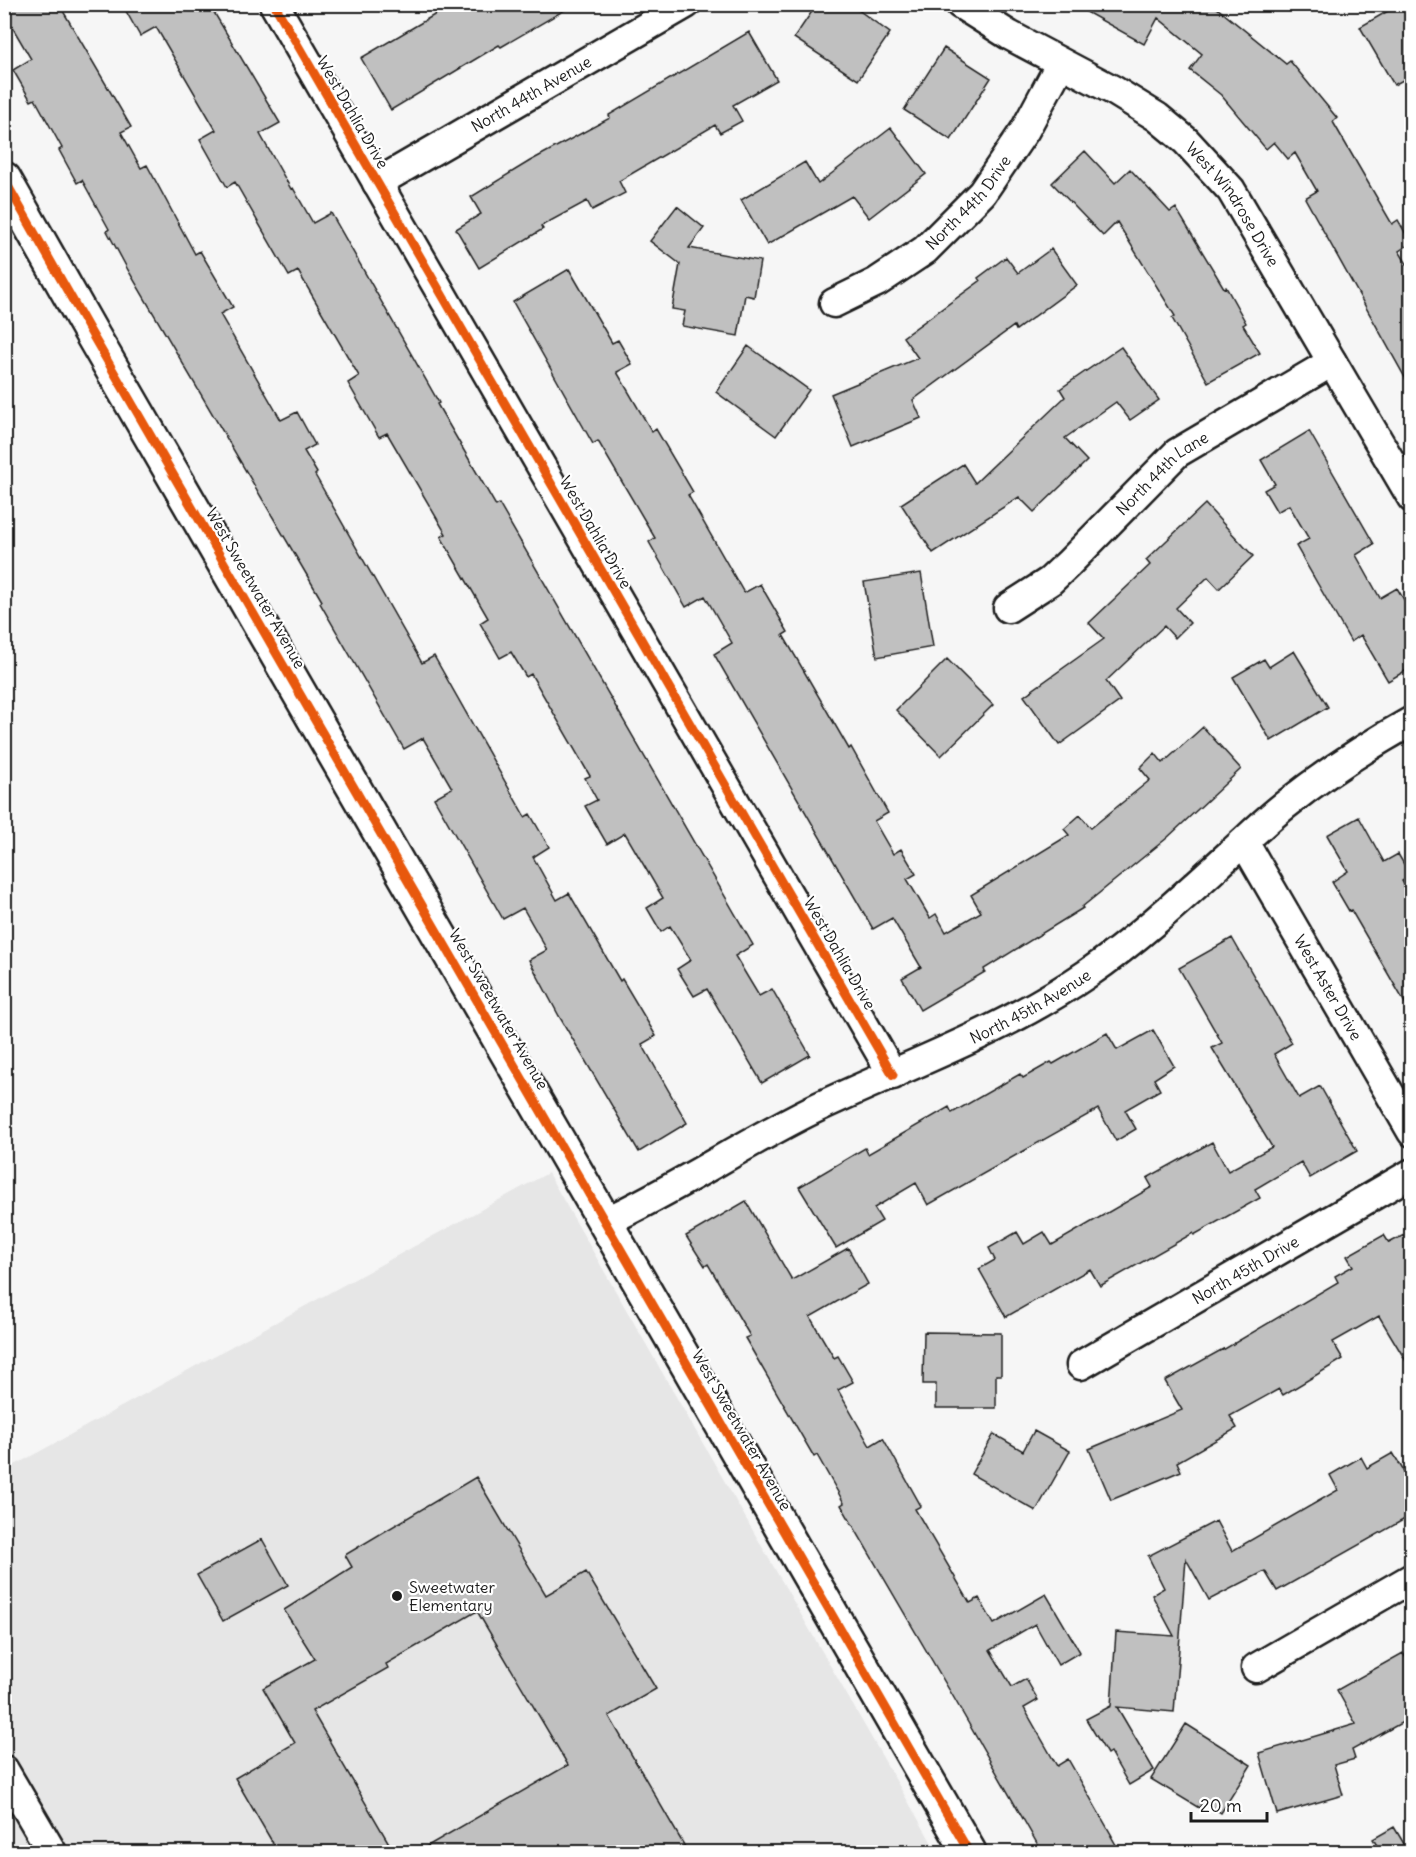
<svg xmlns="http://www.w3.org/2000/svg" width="1416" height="1857" viewBox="0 0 1416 1857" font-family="Delius,sans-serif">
<rect width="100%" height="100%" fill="#f6f6f6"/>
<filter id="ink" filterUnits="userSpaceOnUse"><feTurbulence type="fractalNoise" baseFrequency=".0167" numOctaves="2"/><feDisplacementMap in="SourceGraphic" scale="12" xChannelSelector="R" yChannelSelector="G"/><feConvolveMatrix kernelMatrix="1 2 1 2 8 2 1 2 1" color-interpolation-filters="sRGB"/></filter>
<g filter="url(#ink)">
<path fill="#e6e6e6" d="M548,1173l389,679h-932l-1,-381z"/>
<path fill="#c0c0c0" stroke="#1c1c1c" stroke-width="1.5" d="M4,4h55l72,123 -10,5 20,36 6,-3 48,89 5,-3 33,56 -13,7 61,106 16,-8 18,33 -11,6 13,22 -2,2 107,188 12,-7 91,161 5,-3 19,33 -16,10 24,43 12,-7 51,88 2,-2 34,57 -14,8 45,79 -48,29 -80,-136 -30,-56 18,-10 -24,-42 -20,11 -69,-121 18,-10 -29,-50 -19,11 -84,-146 2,-2 -194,-331 -21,-39 2,-2 -27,-49 -5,3 -18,-33 3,-2 -27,-49 -4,2 -18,-31 18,-11 -27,-46z
M122,4h87l71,119 -20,11 31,55 2,-1 20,35 18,-10 108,190 -2,1 59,102 3,-2 254,441 -18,11 24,40 13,-7 38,66 -48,28 -55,-94 -13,7 -17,-27 14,-9 -21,-34 -9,6 -14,-24 16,-10 -38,-65 -18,11 -22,-38 12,-6 -12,-22 5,-2 -59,-102 -5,3 -15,-25 -11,6 -20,-35 8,-5 -47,-81 5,-3 -59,-101 -8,4 -31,-54 11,-7 -61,-105 -9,5 -54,-94 -8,5 -27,-48 16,-9 -60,-103 -16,9z
M449,4h126l-74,43 -2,-2 -108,65 -30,-52 75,-44 -1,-1z
M817,4h33l40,29 -32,47 -64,-42z
M1072,4h140l74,60 4,-3 47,57 -4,4 59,102 6,-4 13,23 -12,8 13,21v118l-107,-192 12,-7 -22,-38 -7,6 -14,-17 -8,7 -45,-54 -31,-25 12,-16 -44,-36 -14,26z
M1400,4h12v71l-18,10 -34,-58z
M749,32l28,48 -44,25 9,16 -22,12 -5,-8 -96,56 6,12 -33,17 -5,-9 -46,25 2,3 -64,39 -23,-39 25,-15 -10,-17 59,-36 80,-43 -1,-3z
M944,48l47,30 -40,62 -47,-30z
M891,128l35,46 -57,44 -17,-22 -85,49 -26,-45 64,-38 13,22z
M1085,151l30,32 15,-14 40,43 6,-4 48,80 2,-1 20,36 -3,2 17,28 -52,29 -36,-64 3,-2 -58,-94 -14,14 -51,-53z
M677,206l27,22 -15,20 71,13 -6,36 -9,-2 -7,41 -56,-10 3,-15 -13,-2 8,-45 -30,-23z
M1051,249l26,36 -61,45 -2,-4 -101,74 8,18 -68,29 -22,-53 87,-36 -15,-21 77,-56 -2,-3 28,-21 12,16z
M569,269l43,74 6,-3 14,24 -15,8 35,60 4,-3 37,63 -5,3 56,98 16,-9 28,48 -5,3 66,114 2,-2 37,66 -14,8 19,33 8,-5 15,25 -9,5 23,39 6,-4 10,18 35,-20 -10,-17 98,-60 -5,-6 16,-14 11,13 59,-48 -10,-12 15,-15 8,10 40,-36 38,42 -74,69 -85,69 1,1 -99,61 1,3 -65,38 -18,-32 19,-11 -29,-49 -19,11 -159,-275 18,-11 -27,-47 -19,11 -37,-65 6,-4 -57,-97 -5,3 -80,-142z
M748,346l61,44 -33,46 -60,-44z
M1121,347l38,53 -29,20 -14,-18 -51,36 22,23 -53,51 -15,-15 -86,56 -32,-49 62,-40 12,19 90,-86 -5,-8z
M1309,431l65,113 -18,11 24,43 17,-10 15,25v54l-24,14 -27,-46 -10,7 -55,-96 13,-7 -20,-34 -12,7 -13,-22 11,-6 -14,-24z
M1205,504l48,52 -34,33 -11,-12 -32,31 14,15 -15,15 -11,-12 -58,55 14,20 -61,44 -35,-49 80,-57 -15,-16 61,-58 -4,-5z
M921,573l12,74 -56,10 -13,-75z
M1294,651l34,56 -57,34 -38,-64 31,-18 5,8z
M947,659l46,46 -52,51 -45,-46z
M1359,817l25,45 14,-8 13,22 -9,5 10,17v117l-61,-105 -2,1 -17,-29 16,-11 -21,-36z
M1232,938l60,105 -18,11 25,44 21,-12 37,65 -47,27 -9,-16 -46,27 5,9 -66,37 -1,-2 -93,53 -10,-17 -84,48 -27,-48 16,-9 -6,-12 28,-16 7,12 20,-12 8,13 100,-58 -5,-9 65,-36 16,29 44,-24 -60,-99 10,-5 -43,-75z
M1153,1030l21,36 -20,13 6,11 -35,20 11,19 -20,12 -18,-32 -170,96 -12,-22 -42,25 8,13 -46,27 -37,-61 66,-39 3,6 81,-47 3,6 68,-39 3,4 28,-16 2,2 54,-31 10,17z
M746,1201l46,79 56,-32 20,36 -58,33 24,41 4,-2 15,26 -15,8 32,56 13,-8 38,68 -6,3 55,94 9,-5 15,26 52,-30 34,58 -22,13 -23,-41 -45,26 22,37 14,-8 12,21 -14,8 33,58 11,-7 44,77h-1l9,16h-78l-88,-154 -113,-193 3,-2 -27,-48 -3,2 -69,-119 5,-2 -42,-72 -3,2 -19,-30z
M1384,1235l5,8 15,-8 8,13v123l-33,-55 -46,26 10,17 -60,36 -4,-6 -49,27 7,12 -60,34 4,9 -70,29 -22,-51 93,-39 -17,-29 58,-32v1l115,-68 -3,-6 18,-10 -6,-10z
M924,1332l77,1v42h-5v33h-60v-24h-13z
M1034,1431l36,20 -34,60 -65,-37 23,-40 29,17z
M1393,1453l19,32v30l-135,76 -12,-20 -56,29 -23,-41 -12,153 -57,-5 37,63 -25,15 -19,-33 -3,2 -21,-35 25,-13 5,-74 58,4 -22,-41 12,-7 -16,-32 68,-35 16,30 106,-61 -8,-15 31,-18 6,11z
M476,1477l70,118 40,-23 70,117 -47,27 79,136h-271l151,-87 -91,-154 -91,53 2,4 -76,43 82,141h-116l-43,-74 60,-35 -32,-55 52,-29 -31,-49 68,-43 -7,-12z
M262,1539l26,46 -65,36 -26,-46z
M1403,1653l9,15v49l-60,33 3,9 -21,6 9,30 -66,19 -18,-61 97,-29 -19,-34z
M1186,1724l65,41 -30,48 -18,-12 -4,7 -48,-29z
M1394,1827l15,25h-28l-8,-13z"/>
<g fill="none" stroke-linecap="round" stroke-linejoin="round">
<g stroke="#1c1c1c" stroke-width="33">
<g id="minor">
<path d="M274,4l619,1071"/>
<path id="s1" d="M960,4l49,31 104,55 44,27 29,24 45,49 181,308"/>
<path id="s2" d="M377,183l309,-179"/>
<path id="s3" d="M834,303l43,-21 48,-32 57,-57 43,-63 36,-67"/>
<path id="s4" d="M1008,608l42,-27 18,-17 109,-111 155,-91"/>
<path id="s5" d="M1244,842l168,290"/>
<path id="s6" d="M605,1222c71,-33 136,-77 207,-112 92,-44 189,-77 275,-136 51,-35 97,-78 143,-120 18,-16 35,-33 54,-48 40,-32 83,-60 128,-85"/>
<path id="s7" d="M1081,1365l331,-192"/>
<path d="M1256,1668l156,-90"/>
<path d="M4,1770l48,82"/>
</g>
</g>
<g stroke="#1c1c1c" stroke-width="38">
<path id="tertiary" d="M4,179l89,157 876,1516"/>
</g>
<use href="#minor" stroke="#fff" stroke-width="28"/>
<use href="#tertiary" stroke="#fff" stroke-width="33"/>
<g stroke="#fff" stroke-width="13">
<path id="cycleway" d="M274,4l619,1071
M4,179l89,157 876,1516"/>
</g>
<use href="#cycleway" stroke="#e8590c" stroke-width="9"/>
</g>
</g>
<circle fill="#1c1c1c" stroke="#fff" stroke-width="2" cx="397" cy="1596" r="6"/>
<g text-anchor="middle" stroke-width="4.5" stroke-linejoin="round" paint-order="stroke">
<g font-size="16" fill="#1c1c1c" stroke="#fff">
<text dy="6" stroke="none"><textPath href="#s2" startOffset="178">North 44th Avenue</textPath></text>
<text transform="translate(353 112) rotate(60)" y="6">West Dahlia Drive</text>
<text dy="6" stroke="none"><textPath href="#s3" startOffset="170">North 44th Drive</textPath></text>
<text dy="6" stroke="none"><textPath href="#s1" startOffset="344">West Windrose Drive</textPath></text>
<text dy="6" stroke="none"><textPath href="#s4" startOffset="206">North 44th Lane</textPath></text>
<text transform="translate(596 532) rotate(60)" y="6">West Dahlia Drive</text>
<text transform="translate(256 588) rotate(60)" y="6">West Sweetwater Avenue</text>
<text transform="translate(840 953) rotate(60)" y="6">West Dahlia Drive</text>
<text dy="6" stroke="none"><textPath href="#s5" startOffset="168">West Aster Drive</textPath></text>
<text dy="6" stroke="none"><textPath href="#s6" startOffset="477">North 45th Avenue</textPath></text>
<text transform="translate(499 1009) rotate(60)" y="6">West Sweetwater Avenue</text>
<text dy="6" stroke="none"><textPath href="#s7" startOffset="190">North 45th Drive</textPath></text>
<text transform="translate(742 1430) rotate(60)" y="6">West Sweetwater Avenue</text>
</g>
<g font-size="16" fill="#1c1c1c" stroke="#fff" text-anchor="start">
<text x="409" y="1593">Sweetwater<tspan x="409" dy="18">Elementary</tspan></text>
</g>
</g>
<rect width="1416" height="1857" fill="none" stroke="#fff" stroke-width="24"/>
<rect x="12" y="12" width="1392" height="1833" fill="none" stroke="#1c1c1c" stroke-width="2" filter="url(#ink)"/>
<path d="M1191 1812v9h76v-9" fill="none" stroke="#1c1c1c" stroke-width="3"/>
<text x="1200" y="1812" font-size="18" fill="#1c1c1c" stroke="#ffffff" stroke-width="4.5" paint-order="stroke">20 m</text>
</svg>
